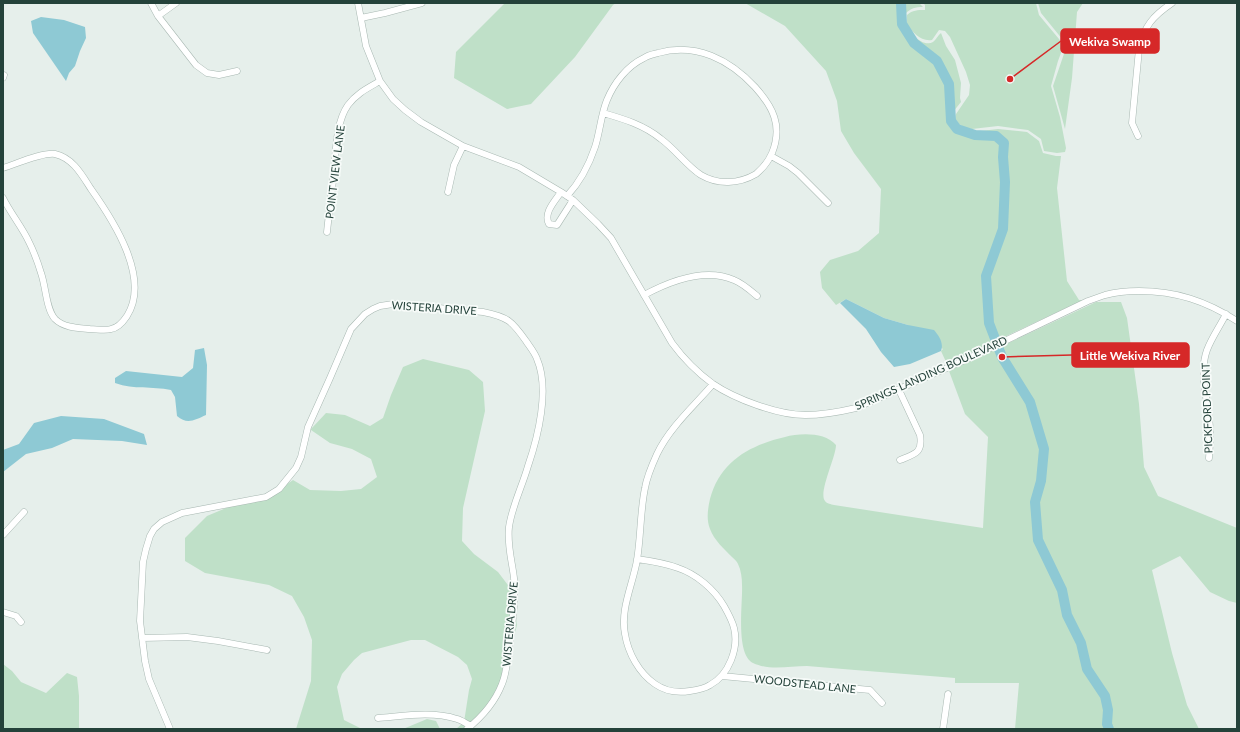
<svg xmlns="http://www.w3.org/2000/svg" width="1240" height="732" viewBox="0 0 1240 732" font-family="Lato,sans-serif">
<rect width="100%" height="100%" fill="#e6efeb"/>
<path fill="#bfe0c8" d="M505,3h111l-3,2 -38,52 -44,47 -24,5 -53,-31 2,-26z
M745,3h174l4,4c-8,0 -12,1 -18,7v11c4,7 18,23 28,17 3,-2 5,-7 8,-9l5,13 9,14 6,23 -1,15 1,4 -8,10v7l4,7 6,4 9,2 26,-3 29,3 12,9 4,12 13,3h5l-4,32 10,93 12,19h4l-136,64 -6,-13 2,-2 -35,-24 -24,-7 -38,-19 -10,6 -14,-17 -2,-16 10,-12 28,-9 21,-18 2,-44 -27,-36 -13,-22 -4,-30 -11,-30 -41,-45z
M923,3h113l3,12 25,30 -6,16 -7,25 9,31 6,31 -1,4 -8,1 -13,-2 -3,-12 -13,-9 -30,-4 -26,3 -7,-1 -6,-4 -4,-5 1,-5 13,-19 1,-10 -4,-13 -16,-35 -5,-6 -6,-1 -7,10c-11,2 -20,-8 -25,-16v-9c6,-5 10,-5 18,-5v-5z
M1038,3h45l-6,9 -5,66 -7,51 -12,-43 14,-41 -26,-32z
M1096,302h25l6,16 12,86 5,63 14,29 79,32v75l-8,-2 -19,-9 -30,-36 -28,14 20,83 15,52 12,24h-184l4,-46h-64v-5c-33,-3 -67,-5 -100,-8 -16,-1 -32,-3 -48,-4 -18,0 -37,5 -54,-3 -18,-9 -10,-61 -11,-78 0,-7 -1,-15 -4,-21 -1,-3 -4,-5 -6,-7 -8,-8 -18,-17 -22,-28 -4,-10 -2,-21 0,-30 10,-38 40,-54 75,-62 15,-4 40,-5 51,8 0,12 -18,48 -11,56 2,3 6,3 9,4l149,23 5,-91 -23,-23 -16,-43z
M423,359l46,11 14,12 2,29 -22,97 -1,33 12,13 24,18 13,17 6,36 -15,58 -9,22 -24,24h-13l8,-7 5,-32 3,-11 -5,-14 -9,-8 -33,-17h-14l-49,13 -8,7 -12,14 -5,13 7,33 18,9h-66l15,-48 1,-41 -8,-23 -12,-21 -23,-11 -64,-12 -20,-12v-23l22,-22 31,-13 36,-10 19,-13 17,10 31,1 20,-2 16,-12 -6,-18 -19,-10 -22,-6 -19,-13v-1l15,-16 19,2 25,11 13,-8 8,-23 12,-28z
M3,664l9,7 9,11 25,11 21,-20 10,4 2,19v33h-76z
M427,719l9,2 4,8h-37z"/>
<path fill="#8ec9d4" d="M41,17l23,3 21,7 1,11 -6,13 -5,15 -6,7 -3,8 -33,-48 -2,-12z
M846,299l38,19 24,7 26,5c5,6 10,13 7,21l-31,13 -16,3 -13,-15 -15,-23 -26,-26z
M204,348l3,17 -1,50c-11,5 -19,10 -29,1l-2,-19 -4,-7c-20,-4 -36,0 -56,-7v-5l11,-7 56,6 11,-9 2,-18z
M61,416l43,3 40,15 3,11 -25,-4 -49,-2 -21,9 -26,6 -23,18v-22l16,-6 15,-21z"/>
<g fill="none" stroke-linecap="round" stroke-linejoin="round">
<path stroke="#8ec9d4" stroke-width="1.5" d="M1105,729l2,-5"/>
<path stroke="#8ec9d4" stroke-width="10" d="M901,3l1,21 12,19 23,18 12,23 2,37 6,8 18,6 21,1 8,7 -1,14 2,25 -2,47 -17,47 3,47 13,34 28,45 14,47 -3,32 -6,21 3,38 24,50 5,25 14,28 6,26 18,27 3,14 -1,14 2,5"/>
<g stroke="#a8b8b2" stroke-width="7">
<path id="street" d="M151,3l7,13 38,49 11,8 12,2 18,-4
M358,3l8,43 14,35 13,18 12,11 16,12 42,24 56,21 42,25 12,8 25,24 13,14 61,105c11,15 26,30 41,41 22,15 65,31 92,31 17,0 34,-3 51,-7l109,-48 123,-59c6,-2 11,-4 17,-6 11,-3 23,-4 34,-4 37,0 67,10 98,30
M158,16l18,-13
M361,18l24,-5 37,-10
M3,78l1,-3
M1138,136l-6,-13 7,-74c5,-23 14,-33 33,-46
M771,156l18,10 9,7 30,30
M3,168c13,-4 40,-16 52,-14 18,4 27,21 36,35 22,31 60,89 36,127 -4,6 -9,12 -16,13 -6,2 -15,0 -21,0 -11,-1 -26,-1 -35,-10 -9,-10 -9,-32 -14,-46 -3,-10 -7,-21 -12,-31 -7,-15 -18,-28 -26,-44
M448,192l6,-27 9,-19
M561,192c-6,9 -18,21 -12,32l8,1 16,-25
M567,196c13,-14 22,-31 28,-49 5,-15 6,-33 12,-47 7,-17 20,-34 37,-42 4,-3 10,-4 14,-5 38,-11 72,7 97,34 18,20 28,39 17,66 -3,7 -10,16 -16,21 -17,10 -38,11 -55,1 -14,-9 -26,-26 -40,-36 -17,-14 -37,-20 -58,-26
M327,232c2,-20 5,-41 7,-61 2,-21 2,-49 14,-66 9,-12 20,-17 32,-24
M644,295c26,-14 61,-28 90,-15 8,3 16,10 23,16
M899,390l21,45c3,18 -5,19 -20,25
M1209,458c1,-13 2,-27 0,-40 -2,-22 -10,-46 -2,-68 5,-13 13,-24 19,-36
M3,535l21,-23
M637,559c14,2 28,4 41,9 18,6 36,21 46,38 4,7 8,14 10,22 5,20 -5,47 -24,57 -6,4 -13,5 -20,6 -12,2 -25,0 -35,-7 -16,-11 -27,-31 -30,-50 -5,-25 8,-50 12,-74 4,-24 3,-48 8,-72 2,-12 7,-23 12,-34 13,-27 37,-48 56,-70
M3,612l13,4 5,6
M142,638l45,-1 31,4 49,9
M722,676l148,14 12,13
M378,718c26,-2 54,-7 79,1 5,1 9,5 14,7
M170,729l-21,-50 -4,-18 -5,-40 3,-59 3,-13 4,-13 4,-7 8,-7 20,-9 84,-16 13,-8 17,-21 5,-11 7,-30 22,-49 21,-49 14,-15 8,-5 7,-3 13,-2 90,8c25,5 29,9 43,29 4,6 9,12 11,18 13,30 1,78 -9,107 -6,21 -16,40 -19,61 -2,18 3,34 5,51 2,22 -2,49 -5,70 -2,12 -2,24 -7,36 -7,18 -20,33 -35,45
M943,729l5,-35"/>
</g>
<use href="#street" stroke="#fff" stroke-width="6"/>
</g>
<g text-anchor="middle" stroke-width="3.5" stroke-linejoin="round" paint-order="stroke">
<g font-size="11" fill="#24423a" stroke="#f7fbf9">
<text transform="translate(335 172) rotate(-83)" y="4">POINT VIEW LANE</text>
<text transform="translate(434 308) rotate(4)" y="4">WISTERIA DRIVE</text>
<text transform="translate(931 373) rotate(-24)" y="4">SPRINGS LANDING BOULEVARD</text>
<text transform="translate(1207 408) rotate(-92)" y="4">PICKFORD POINT</text>
<text transform="translate(510 624) rotate(-85)" y="4">WISTERIA DRIVE</text>
<text transform="translate(805 684) rotate(6)" y="4">WOODSTEAD LANE</text>
</g>
</g>
<path fill="none" stroke="#d62828" stroke-width="1.5" d="M1010 79L1061 41M1002 357L1072 355"/>
<g fill="#d62828" stroke="#f7fbf9" stroke-width="1.5">
<circle cx="1010" cy="79" r="4"/>
<circle cx="1002" cy="357" r="4"/>
</g>
<g fill="#d62828" stroke="#d62828" stroke-width="1.5">
<rect x="1061" y="29" width="98" height="24" rx="4"/>
<rect x="1072" y="343" width="117" height="24" rx="4"/>
</g>
<g font-size="12" text-anchor="middle" font-weight="bold" fill="#fff">
<text x="1110" y="46">Wekiva Swamp</text>
<text x="1130" y="360">Little Wekiva River</text>
</g>
<rect width="1240" height="732" fill="none" stroke="#24423a" stroke-width="8"/>
</svg>
